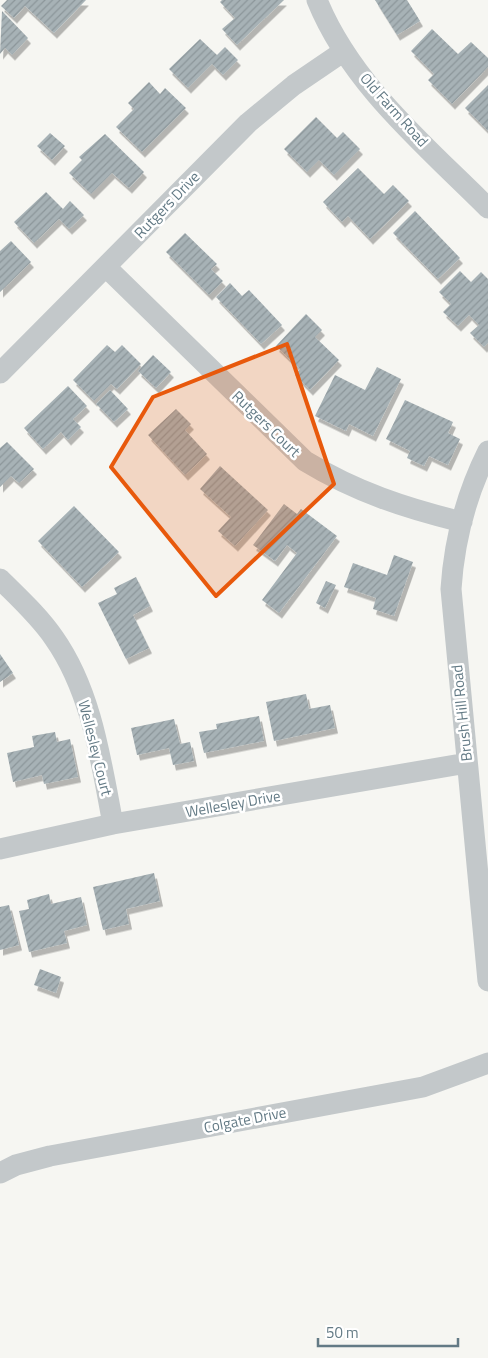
<svg xmlns="http://www.w3.org/2000/svg" width="488" height="1358" viewBox="0 0 488 1358" font-family="'Titillium Web',sans-serif">
<defs>
<pattern id="building-hatch" width="6" height="6" patternUnits="userSpaceOnUse" patternTransform="scale(1.25)"><rect width="6" height="6" fill="#a7b2b6"/><path d="M-1 1l2-2M0 6l6-6M5 7l2-2" fill="none" stroke="#8c969a"/></pattern>
<filter id="shadow"><feDropShadow dx="3" dy="5.5" stdDeviation="0" flood-color="#0004"/></filter>
</defs>
<rect width="100%" height="100%" fill="#f6f6f2"/>
<path fill="url(#building-hatch)" filter="url(#shadow)" d="M7,0h79l-32,33 -29,-27 -11,12 -13,-12z
M222,0h62l-47,45 -15,-16 13,-11 -15,-16z
M375,0h32l13,21 -23,14z
M2,11l26,27 -16,17 -7,-7 -5,6z
M432,29l26,25 13,-12 17,16v9l-36,37 -24,-24 6,-6 -23,-23z
M200,39l17,16 8,-8 13,13 -15,15 -11,-11 -24,24 -19,-19z
M149,82l11,12 5,-6 21,20 -44,44 -26,-25 18,-18 -6,-6z
M488,85v46l-23,-23z
M316,117l21,21 6,-6 17,17 -26,26 -15,-15 -12,12 -23,-23z
M50,133l15,13 -13,14 -15,-14z
M105,134l39,38 -15,16 -17,-15 -21,21 -22,-21 13,-13 -3,-3z
M358,168l26,26 9,-9 16,16 -39,38 -22,-23 -6,6 -19,-20z
M46,192l17,17 7,-8 14,14 -15,14 -10,-10 -25,24 -20,-21z
M415,211l45,47 -22,21 -45,-46z
M185,233l32,31 -6,5 12,12 -14,14 -43,-43z
M11,241l20,21 -31,30v-41z
M460,271l11,11 10,-10 7,7v64l-4,4 -14,-14 9,-8 -10,-10 -11,11 -15,-14 8,-8 -12,-12z
M230,283l12,13 7,-6 33,35 -21,19 -45,-47z
M306,314l16,16 -7,7 24,23 -29,30 -15,-15 5,-6 -24,-23z
M107,345l8,7 7,-7 19,19 -24,25 -6,-5 -17,17 -21,-21z
M153,355l18,17 -15,16 -18,-17z
M377,367l24,12 -28,57 -24,-12 -3,7 -31,-15 20,-41 30,15z
M68,386l19,20 -14,13 8,8 -13,13 -7,-8 -18,17 -19,-21z
M110,390l18,19 -14,13 -18,-18z
M405,400l48,22 -5,11 12,6 -12,26 -19,-9 -5,10 -17,-8 3,-7 -24,-12z
M176,409l15,15 -6,6 22,24 -22,21 -37,-40z
M7,442l27,27 -15,14 -8,-7 -11,11v-39z
M220,466l48,44 -33,36 -17,-15 13,-14 -31,-28z
M284,504l13,10 4,-5 36,27 -58,77 -17,-13 35,-47 -10,-8 -12,16 -22,-16z
M74,506l45,46 -37,35 -44,-46z
M394,555l19,7 -19,54 -21,-7 3,-11 -32,-11 9,-24 34,12z
M136,577l14,29 -17,9 16,33 -23,11 -28,-56 19,-9 -3,-6z
M326,581l10,4 -11,23 -9,-5z
M0,654l13,19 -13,9z
M306,694l3,15 21,-4 5,23 -61,13 -8,-39z
M259,716l5,25 -60,12 -5,-21 18,-3 -1,-5z
M174,719l6,25 10,-2 4,19 -21,4 -4,-17 -32,7 -6,-27z
M55,732l2,10 13,-3 8,38 -34,7 -2,-9 -29,7 -6,-29 27,-6 -2,-11z
M154,873l6,28 -34,8 3,15 -26,6 -10,-43z
M49,894l2,10 30,-7 6,28 -23,6 3,12 -38,9 -10,-41 10,-2 -2,-9z
M9,905l10,40 -19,5v-43z
M40,969l21,8 -5,16 -22,-8z"/>
<g fill="none" stroke-linecap="round" stroke-linejoin="round">
<path stroke="#c3c8ca" stroke-width="21" d="M317,0c34,84 108,145 171,208
M106,267l199,194c51,31 100,47 157,61
M0,373l248,-250 46,-38 50,-34
M488,451c-21,42 -34,91 -37,138l37,392
M0,579c19,19 39,37 54,59 38,54 47,124 59,186
M0,849l113,-25 354,-61
M0,1173l16,-8 34,-9 373,-69 65,-24"/>
</g>
<path fill="#e8590c" fill-opacity="0.2" stroke="#e8590c" stroke-width="4" stroke-linejoin="round" d="M287,344l47,140 -118,112 -105,-129 42,-70z"/>
<g text-anchor="middle" stroke-width="5" stroke-linejoin="round" paint-order="stroke">
<g font-size="15" fill="#637a85" stroke="#fff">
<text transform="translate(394 110) rotate(48)" y="5">Old Farm Road</text>
<text transform="translate(167 205) rotate(-46)" y="5">Rutgers Drive</text>
<text transform="translate(266 424) rotate(44)" y="5">Rutgers Court</text>
<text transform="translate(462 713) rotate(-96)" y="5">Brush Hill Road</text>
<text transform="translate(95 748) rotate(76)" y="5">Wellesley Court</text>
<text transform="translate(233 804) rotate(-10)" y="5">Wellesley Drive</text>
<text transform="translate(245 1120) rotate(-11)" y="5">Colgate Drive</text>
</g>
</g>
<path d="M318 1338v8h140v-8" fill="none" stroke="#637a85" stroke-width="2.5"/>
<text x="326" y="1338" font-size="15" fill="#637a85" stroke="#ffffff" stroke-width="4" paint-order="stroke">50 m</text>
</svg>
